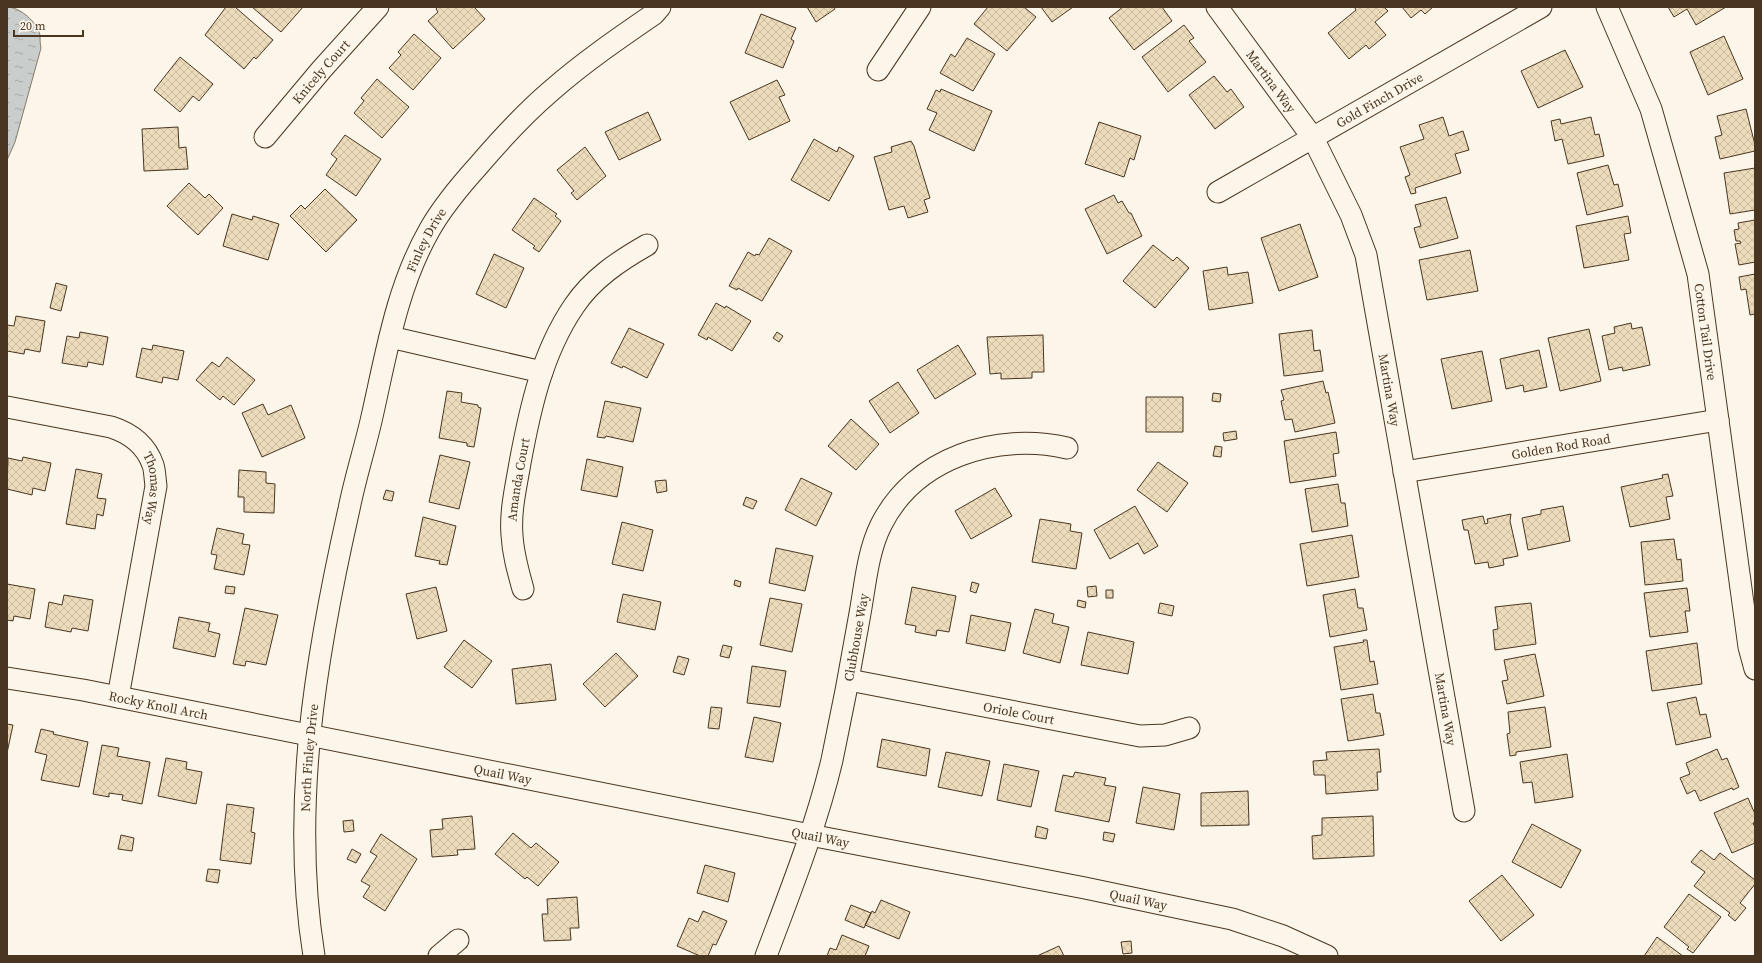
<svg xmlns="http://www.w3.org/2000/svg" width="1762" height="963" viewBox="0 0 1762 963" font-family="'Source Serif 4',serif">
<defs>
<pattern id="water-ripples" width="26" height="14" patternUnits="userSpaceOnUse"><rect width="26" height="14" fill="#c9cecd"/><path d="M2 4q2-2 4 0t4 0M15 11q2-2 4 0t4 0" fill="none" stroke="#a5a8a6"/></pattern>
<pattern id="building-cross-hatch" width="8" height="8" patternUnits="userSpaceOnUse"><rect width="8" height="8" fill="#ecdcbc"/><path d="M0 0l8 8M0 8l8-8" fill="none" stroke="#ccbda1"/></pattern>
</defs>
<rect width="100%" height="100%" fill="#fbf6e9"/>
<path fill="url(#water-ripples)" stroke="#887966" d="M7,7c13,0 30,15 33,28 0,4 0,9 1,13l-26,94 -8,18z"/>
<path fill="url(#building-cross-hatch)" stroke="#4a3520" d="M226,7h9l38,33 -17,19 -2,-2 -10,12 -39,-34z
M252,7h51l-22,25z
M438,7h36l11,12 -32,30 -25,-28 10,-9 -2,-3z
M807,7h27l1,2 -19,13z
M988,7h36l12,10 -29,34 -33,-27z
M1041,7h32l-21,15z
M1123,7h39l10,14 -38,29 -25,-32z
M1356,7h28l4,4 -13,11 11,13 -17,14 -3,-4 -17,14 -21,-26 28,-23 -1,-2z
M1402,7h31l-8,7 -4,-4 -10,8z
M1668,7h58l-30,18 -9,-16 -13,8z
M761,14l35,14 -5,11 3,2 -11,27 -38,-15z
M1184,25l10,13 -5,3 17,21 -38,30 -26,-35z
M414,34l27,24 -28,32 -24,-22 12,-13 -3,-3z
M1724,36l19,43 -35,16 -18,-43z
M967,38l28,16 -22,37 -33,-18 11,-19 4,3z
M1565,50l18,37 -45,21 -17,-37z
M180,57l33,27 -14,17 -6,-5 -13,16 -26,-22z
M1214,76l13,16 4,-3 13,18 -29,22 -26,-34z
M377,79l32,28 -27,31 -28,-25 10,-12 -3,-3z
M777,80l8,15 -6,2 11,24 -41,19 -19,-38z
M941,89l51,22 -18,40 -45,-21 8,-17 -10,-4 9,-19 4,2z
M1746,109l9,36v6l-35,8 -5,-22 7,-2 -5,-19z
M648,112l13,28 -42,20 -14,-28z
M1443,117l6,19 14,-5 6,19 -14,4 6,19 -46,15 1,5 -5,1 -6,-17 5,-2 -10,-28 24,-8 -5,-14z
M1591,117l4,18 4,-1 5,22 -36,8 -6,-25 -7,2 -4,-20 9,-2 1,5z
M1099,122l42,14 -7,24 -4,-2 -6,19 -39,-13z
M178,127l1,21 7,-1 2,22 -44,2 -2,-42z
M345,135l36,24 -25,37 -30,-21 11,-16 -6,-5z
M814,139l23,13 2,-5 15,9 -25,45 -38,-21z
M911,141l3,5 16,52 -6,2 4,12 -20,6 -4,-12 -15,4 -15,-53 18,-5 -1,-5z
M585,147l21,29 -29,24 -6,-7 3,-2 -17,-21z
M1608,165l6,20 4,-1 5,22 -36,9 -10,-42z
M1755,168v42l-25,4 -6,-41z
M189,183l16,15 4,-4 14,14 -25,27 -31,-29z
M325,189l32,31 -31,32 -36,-36 11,-11 4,4z
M1114,195l4,8 4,-2 7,12h2l11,23 -35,18 -22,-45z
M1446,197l12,41 -38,10 -6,-20 7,-2 -6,-21z
M534,198l23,16 -2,2 6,5 -22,31 -6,-4 2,-2 -23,-16z
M232,214l20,6 1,-4 26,8 -11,36 -45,-14z
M1628,216l3,17 -7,1 5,26 -45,8 -8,-42z
M1755,220v42l-16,3 -4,-21 6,-1 -1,-2h-4l-2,-11 5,-1 -1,-6z
M1300,224l18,53 -39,14 -18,-53z
M769,238l23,13 -30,50 -24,-13 -1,2 -8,-4 19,-34 7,4 1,-2 3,1z
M1153,245l20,16 4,-4 12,11 -34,40 -32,-27z
M1470,250l8,41 -51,9 -8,-40z
M494,254l30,14 -18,40 -30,-14z
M1227,267l1,8 20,-3 5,31 -44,7 -6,-39z
M1755,274v40l-5,1 -4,-26 -5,1 -2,-13z
M56,283l11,3 -6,25 -11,-3z
M716,303l9,5 1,-2 25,15 -19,30 -24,-14 -1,3 -9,-5z
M16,316l29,5 -5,31 -15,-3 -1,5 -17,-3v-26l7,1z
M1631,323l1,6 10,-2 8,38 -27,6 -1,-4 -13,3 -7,-34 13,-3 -1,-6z
M629,328l35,16 -17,34 -24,-12 -1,2 -11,-5z
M1589,329l12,52 -41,10 -12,-53z
M1312,330l2,21 6,-1 3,21 -39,5 -5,-42z
M80,332l28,5 -5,28 -15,-3 -1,5 -25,-4 5,-27 12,2z
M777,332l6,4 -4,6 -6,-4z
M1043,335l1,37h-12v6l-31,1v-6l-11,1 -3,-37z
M153,345l31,6 -6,29 -15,-3 -1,6 -26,-6 6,-29 10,2z
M958,345l18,29 -41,25 -18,-29z
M1539,350l8,37 -23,5 -1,-7 -17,4 -6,-30z
M1482,351l10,50 -40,8 -11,-50z
M227,357l28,23 -21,25 -11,-9 -3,4 -24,-20 16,-18 7,5z
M1323,381l3,12 2,-1 7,31 -40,9 -3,-13 -7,1 -4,-19 3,-1 -3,-10z
M898,382l21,31 -29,20 -21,-32z
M447,391l15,2 -1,9 17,3v2l3,1 -7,39 -7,-1v-3l-28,-5z
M1213,393l8,1 -1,8 -8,-1z
M1146,397h37v35h-37z
M605,401l36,7 -8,34 -27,-6 -1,2 -8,-1z
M263,404l5,11 23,-10 14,33 -43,19 -20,-44z
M851,419l28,25 -23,26 -28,-24z
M1236,431l1,8 -13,2 -1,-8z
M1336,432l3,21 -6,1 3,22 -46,7 -6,-42z
M1215,446l7,1 -1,10 -8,-1z
M440,455l30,7 -11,47 -30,-7z
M23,457l28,6 -6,28 -12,-3 -1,7 -25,-6 1,-31 14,3z
M587,459l36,8 -6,30 -36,-7z
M1158,462l30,21 -21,29 -30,-22z
M76,469l26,5 -5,24 9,1 -3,17 -6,-2 -2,15 -29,-5z
M239,470l27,2v11l9,1 -1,29 -30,-1v-15h-6z
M1668,474l5,22 -7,1 4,22 -40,8 -9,-40 42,-9 -1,-3z
M801,478l31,15 -16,33 -31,-16z
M666,480l1,11 -10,2 -2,-12z
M1338,484l3,19h4l3,23 -36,6 -7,-43z
M995,488l17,28 -41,23 -16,-28z
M386,490l8,2 -2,9 -9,-2z
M746,497l11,4 -4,8 -10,-4z
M1135,506l23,40 -14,8 -6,-11 -28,16 -16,-29z
M1563,506l7,35 -42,9 -6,-32 19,-4v-4z
M1511,514l-1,7 8,35 -15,3 1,6 -15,3 -1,-6 -13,2 -7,-34h-4l-2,-10 21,-4 2,8 3,-1 -1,-4z
M423,517l33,9 -9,39 -8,-1 1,-3 -25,-5z
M1040,519l31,5 -1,7 12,2 -6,36 -44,-7z
M622,522l31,8 -10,41 -31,-7z
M217,528l27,6 -2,10 8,1 -6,30 -30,-6 3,-14 -6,-1z
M1352,535l7,42 -52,9 -7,-42z
M1674,539l3,21 4,-1 2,22 -38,4 -4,-43z
M776,548l37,8 -8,35 -36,-8z
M735,580l6,2 -1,5 -6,-2z
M972,582l7,2 -3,9 -6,-2z
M7,584l28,5 -5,30 -16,-3 -1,5 -6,-1z
M226,586l9,1 -1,7 -9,-1z
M1096,586l1,10 -9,1 -1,-10z
M436,587l11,44 -30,8 -11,-45z
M912,587l44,9 -7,36 -12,-2 -1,6 -21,-4 1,-6 -11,-2z
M1687,588l3,23h-5l3,21 -38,5 -6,-44z
M1355,589l3,19h5l4,22 -37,7 -7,-42z
M1106,590h7v8h-7z
M623,594l38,8 -6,28 -38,-8z
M64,595l29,5 -5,31 -16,-3 -1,4 -26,-5 4,-25 13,3z
M770,598l32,6 -10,48 -32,-7z
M1078,600l8,2 -1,6 -8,-2z
M1160,603l14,3 -2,10 -14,-3z
M1531,603l5,41 -41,6 -2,-20 5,-1 -3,-22z
M245,608l33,7 -12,50 -20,-4 -1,5 -12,-2z
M1035,609l19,5 -2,9 17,4 -9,36 -37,-10z
M971,615l40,8 -6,28 -39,-8z
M179,617l31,6 -2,8 12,3 -5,23 -42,-9z
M1088,632l46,10 -6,32 -47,-9z
M464,640l28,21 -20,27 -28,-21z
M1363,640h4l3,22 4,-1 4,23 -37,6 -7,-43 30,-5z
M1697,643l5,41 -50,7 -6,-40z
M723,645l9,2 -3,11 -9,-2z
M616,653l22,23 -33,31 -22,-23z
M1535,654l9,42 -37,8 -5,-23 6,-1 -4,-20z
M678,656l11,3 -5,16 -11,-3z
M551,664l5,36 -40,4 -4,-35z
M752,666l34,5 -6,36 -33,-4z
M1373,694l3,19h4l4,22 -36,6 -7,-42z
M1696,697l4,18 6,-1 5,23 -35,8 -9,-42z
M711,707l11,1 -3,21 -11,-1z
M1545,707l6,40 -35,5v3l-6,1 -3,-22 3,-1 -2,-21z
M754,717l27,6 -8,39 -28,-5z
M7,724l6,1 -6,28z
M41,729l13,3 -1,2 35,8 -9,45 -38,-7 6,-25 -12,-3z
M882,739l48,10 -4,27 -49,-9z
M102,745l17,3 -2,8 33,6 -8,42 -20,-4 1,-5 -14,-2v4l-16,-3z
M1379,749l2,23h-4l1,18 -52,4 -1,-19h-11l-1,-14 14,-1 -1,-8z
M1717,749l5,11 5,-2 12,29 -6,3 -1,-2 -32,13 -5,-11 -8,4 -7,-16 10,-4 -4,-11z
M946,752l44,9 -8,35 -44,-9z
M1567,754l6,43 -38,6 -3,-21 -9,1 -3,-21z
M166,758l21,4 -1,7 16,3 -6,32 -38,-8z
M1004,764l35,7 -8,36 -34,-7z
M1075,772l31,6 -2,7 12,2 -7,35 -54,-11 8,-36 10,2z
M1143,787l37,7 -6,36 -38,-7z
M1248,791l1,34 -48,1v-33z
M1748,798l7,16v8l-2,1 2,4v16l-23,10 -18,-40z
M227,804l27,4 -3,24 4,1 -4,31 -31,-4z
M472,816l3,33 -18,1 1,5 -26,2 -2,-27 13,-1 -1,-10z
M1373,816l1,40 -61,3 -1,-23 10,-1v-17z
M353,820l1,11 -10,1 -1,-11z
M1532,824l49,26 -20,38 -49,-26z
M1037,826l11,3 -2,10 -11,-2z
M1104,832l11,2 -2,8 -10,-2z
M513,833l18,15 5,-5 23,19 -21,24 -11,-9 -2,2 -30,-25z
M381,834l36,25 -32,52 -22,-14 7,-11 -9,-5 16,-25 -7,-4z
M121,835l13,3 -2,13 -14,-2z
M352,849l9,5 -5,9 -9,-4z
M1701,850l13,10 6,-7 35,27v4l-15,19 6,5 -11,13 -7,-6 2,-2 -36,-27 11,-14 -14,-10z
M705,865l30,8 -7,29 -31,-9z
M208,869l12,1 -2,13 -12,-2z
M1502,875l32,40 -33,26 -32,-40z
M1689,894l32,23 -28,36 -6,-4 2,-2 -25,-20z
M577,897l2,31h-9l1,12 -27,1 -2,-27h6l-1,-15z
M881,900l29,12 -11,27 -34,-14 7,-14 3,2z
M851,905l20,8 -7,15 -19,-8z
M703,911l24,10 -11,24 -3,-1 -5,12h-8l-23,-10 12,-28 9,4z
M842,935l27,11 -4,10h-38l3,-8 6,2z
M1657,937l26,19h-39z
M1131,941l1,12 -9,1 -2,-12z
M1059,946l5,10h-27z"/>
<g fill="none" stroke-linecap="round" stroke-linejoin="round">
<g stroke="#4a3520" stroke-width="23">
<g id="street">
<path id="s1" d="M1217,7l96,131 38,77 15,40 98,556"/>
<path id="s2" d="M1607,7l44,102 47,165 51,373 6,22"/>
<path d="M878,70l42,-63"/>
<path id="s3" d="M265,137l57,-68 56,-62"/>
<path id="s4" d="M1218,192l323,-185"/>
<path d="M390,337l152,35"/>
<path id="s5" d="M7,407l104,20c19,6 35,18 42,38 2,6 2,15 3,21l-38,211"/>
<path id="s6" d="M1404,472l314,-52"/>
<path id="s7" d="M523,589c-5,-18 -10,-35 -11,-54 -2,-24 4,-48 8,-72 10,-54 22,-110 54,-157 18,-27 45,-45 73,-61"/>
<path id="s8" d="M7,678l76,12 727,145 275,53 147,31 51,17 44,20"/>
<path id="s9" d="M849,680l291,56 25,-1 24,-7"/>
<path id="s10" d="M314,956c-24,-149 2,-301 35,-447 6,-30 15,-58 22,-88 15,-65 25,-133 59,-192 13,-23 30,-43 48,-63 23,-27 47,-53 74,-76 32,-28 67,-52 102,-76l6,-7"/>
<path d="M439,956l19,-16"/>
<path id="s11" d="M766,956c24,-64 50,-129 66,-196 10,-47 19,-94 27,-141 6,-31 8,-66 22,-94 34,-68 116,-93 186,-77"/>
</g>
</g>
<use href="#street" stroke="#fbf6e9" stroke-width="21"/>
</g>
<g text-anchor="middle" stroke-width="3" stroke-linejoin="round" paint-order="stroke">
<g font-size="13" fill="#4a3520" stroke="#fbf6e9">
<text dy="5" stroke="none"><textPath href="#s3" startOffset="86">Knicely Court</textPath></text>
<text dy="5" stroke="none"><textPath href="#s1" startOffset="92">Martina Way</textPath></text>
<text dy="5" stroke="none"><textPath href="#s4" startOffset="186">Gold Finch Drive</textPath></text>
<text dy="5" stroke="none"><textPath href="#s10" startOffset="732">Finley Drive</textPath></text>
<text dy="5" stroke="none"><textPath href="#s2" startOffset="341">Cotton Tail Drive</textPath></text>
<text dy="5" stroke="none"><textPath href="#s1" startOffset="428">Martina Way</textPath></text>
<text dy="5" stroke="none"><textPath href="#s6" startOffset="159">Golden Rod Road</textPath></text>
<text dy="5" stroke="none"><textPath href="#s7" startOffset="111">Amanda Court</textPath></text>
<text dy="5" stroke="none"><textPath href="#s5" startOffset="188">Thomas Way</textPath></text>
<text dy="5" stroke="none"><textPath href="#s11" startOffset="332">Clubhouse Way</textPath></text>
<text dy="5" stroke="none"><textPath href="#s8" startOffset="154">Rocky Knoll Arch</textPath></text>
<text dy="5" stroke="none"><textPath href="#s1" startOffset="752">Martina Way</textPath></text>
<text dy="5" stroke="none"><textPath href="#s9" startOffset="173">Oriole Court</textPath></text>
<text dy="5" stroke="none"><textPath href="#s10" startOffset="199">North Finley Drive</textPath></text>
<text dy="5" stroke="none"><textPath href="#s8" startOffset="505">Quail Way</textPath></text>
<text dy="5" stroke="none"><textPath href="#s8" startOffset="829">Quail Way</textPath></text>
<text dy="5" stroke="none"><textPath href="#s8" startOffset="1153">Quail Way</textPath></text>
</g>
</g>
<rect width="1762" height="963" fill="none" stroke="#4a3520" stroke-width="16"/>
<path d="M14 30v6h69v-6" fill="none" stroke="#4a3520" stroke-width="2"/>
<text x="20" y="30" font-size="12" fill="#4a3520" stroke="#fbf6e9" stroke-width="3" paint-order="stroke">20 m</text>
</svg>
